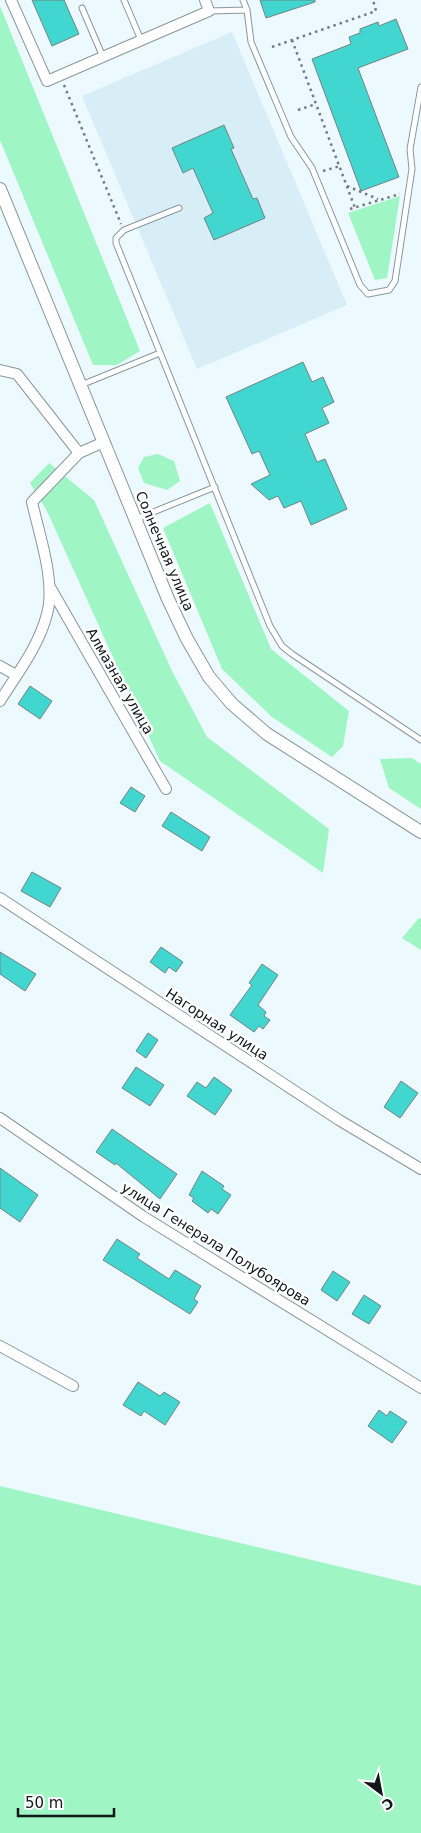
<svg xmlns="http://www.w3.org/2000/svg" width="421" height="1833" viewBox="0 0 421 1833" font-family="'DejaVu Sans',sans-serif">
<rect width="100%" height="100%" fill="#ecf9ff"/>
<path fill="#d8eef6" d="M232,32l115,273 -150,64 -115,-273z"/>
<path fill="#9ff5c4" d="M0,6l140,345 -23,14h-24l-93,-225z
M400,196l-13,82 -12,2 -27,-67z
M158,454l16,7 6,20 -13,9 -23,-7 -6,-15 6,-11z
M49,463l45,37 78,171 35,66 122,92 -6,44 -163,-112 -113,-250 -17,-28z
M210,503l61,146 78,62 -6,35 -11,11 -60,-40 -50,-48 -59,-141z
M412,758l9,6v45l-32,-21 -9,-29z
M419,918l2,1v31l-19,-12z
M0,1486l421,100v247h-421z"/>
<path fill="#41d6d0" stroke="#758382" d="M32,0h32l15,34 -27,12z
M260,0h55v2l-49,16z
M396,19l12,30 -50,19 41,109 -38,14 -49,-132 39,-15 -2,-7 11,-4v-4l18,-7 1,4z
M224,125l10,23 -3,1 22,50 4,-1 8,20 -51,22 -10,-22 9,-5 -20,-45 -10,5 -11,-25z
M303,362l9,20 11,-5 11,25 -12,6 7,15 -24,11 12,28 8,-3 22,50 -36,16 -10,-24 -17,7 -6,-12 -9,4 -18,-16 19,-9 -11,-24 -7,3 -26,-57z
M30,686l22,15 -12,18 -22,-15z
M131,787l14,9 -10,16 -15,-9z
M171,812l39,25 -8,14 -40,-25z
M32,872l29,16 -11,19 -29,-16z
M161,947l22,15 -7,10 -7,-5 -4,6 -15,-11z
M0,952l36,22 -11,17 -25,-17z
M262,964l16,11 -20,30 8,7 -2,4 6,4 -7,9 -4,-3 -5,6 -24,-17 22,-30 -3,-2z
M148,1033l10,7 -12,18 -10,-7z
M136,1067l28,18 -14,21 -28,-18z
M214,1077l18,13 -17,25 -28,-19 10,-14 9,6z
M401,1081l17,12 -18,25 -16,-11z
M112,1129l65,45 -17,25 -44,-36 -1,2 -19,-13z
M0,1168l38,27 -18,27 -20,-14z
M202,1171l22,15 -2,3 9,6 -13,19 -7,-5 -3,4 -16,-12 2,-3 -5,-3z
M117,1239l23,15 -3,4 32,21 6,-9 26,16 -7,13 4,3 -8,12 -87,-54z
M333,1271l17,11 -13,19 -16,-11z
M364,1295l17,11 -12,18 -17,-10z
M138,1382l22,14 4,-4 16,10 -15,23 -21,-14 -3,5 -18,-11z
M379,1410l8,6 3,-5 17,11 -15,21 -24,-17z"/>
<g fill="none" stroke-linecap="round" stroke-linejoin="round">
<g stroke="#8a979c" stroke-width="7">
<path id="service" d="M124,0l17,40
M243,0l4,10 4,32 40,95 21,31 48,117 8,9 21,-4 6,-9 17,-112 -2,-20 11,-62
M82,8l21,49
M209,11l38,-1
M179,208l-55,22 -8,8v5l154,383 12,20 10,8 129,86
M81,385l79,-32
M136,519l79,-32"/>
</g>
<g stroke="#8a979c" stroke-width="12">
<path id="minor" d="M11,0l36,81 162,-70 -4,-11
M0,370l17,4 62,79 25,-11
M50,587l116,202
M0,666l16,9
M0,701c17,-27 39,-55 47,-87 9,-32 -8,-80 -15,-112l47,-49
M0,898l339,222 82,49
M0,1118l144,99 277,171
M0,1346l73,40"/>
</g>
<g stroke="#8a979c" stroke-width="14">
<path id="tertiary" d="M0,189l168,410 19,40 22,38 23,27 35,30 154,98"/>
</g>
<path stroke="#747c80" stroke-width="2.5" stroke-dasharray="2.5 4" stroke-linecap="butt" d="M292,40l63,168
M272,47l104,-36 -3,-11
M64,85l57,139
M298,110l18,-6
M323,171l17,-5
M347,186l31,13
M350,209l50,-15"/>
<use href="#service" stroke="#fff" stroke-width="5"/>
<use href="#minor" stroke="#fff" stroke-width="10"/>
<use href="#tertiary" stroke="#fff" stroke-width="12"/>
</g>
<g text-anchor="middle" stroke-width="5" stroke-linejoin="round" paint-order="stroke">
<g font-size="14" fill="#111618" stroke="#fff">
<text transform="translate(165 551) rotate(67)" y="5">Солнечная улица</text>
<text transform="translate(120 681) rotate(60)" y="5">Алмазная улица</text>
<text transform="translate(217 1024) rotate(33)" y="5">Нагорная улица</text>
<text transform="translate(216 1244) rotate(32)" y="5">улица Генерала Полубоярова</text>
</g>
</g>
<g transform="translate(381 1793) rotate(148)" stroke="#ffffff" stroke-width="4" paint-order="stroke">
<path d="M0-4L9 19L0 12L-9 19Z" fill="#111618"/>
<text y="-8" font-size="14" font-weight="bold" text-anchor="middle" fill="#111618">С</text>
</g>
<path d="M18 1808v8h96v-8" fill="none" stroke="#111618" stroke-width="2.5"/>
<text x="25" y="1808" font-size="15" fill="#111618" stroke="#ffffff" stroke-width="4" paint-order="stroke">50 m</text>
</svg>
